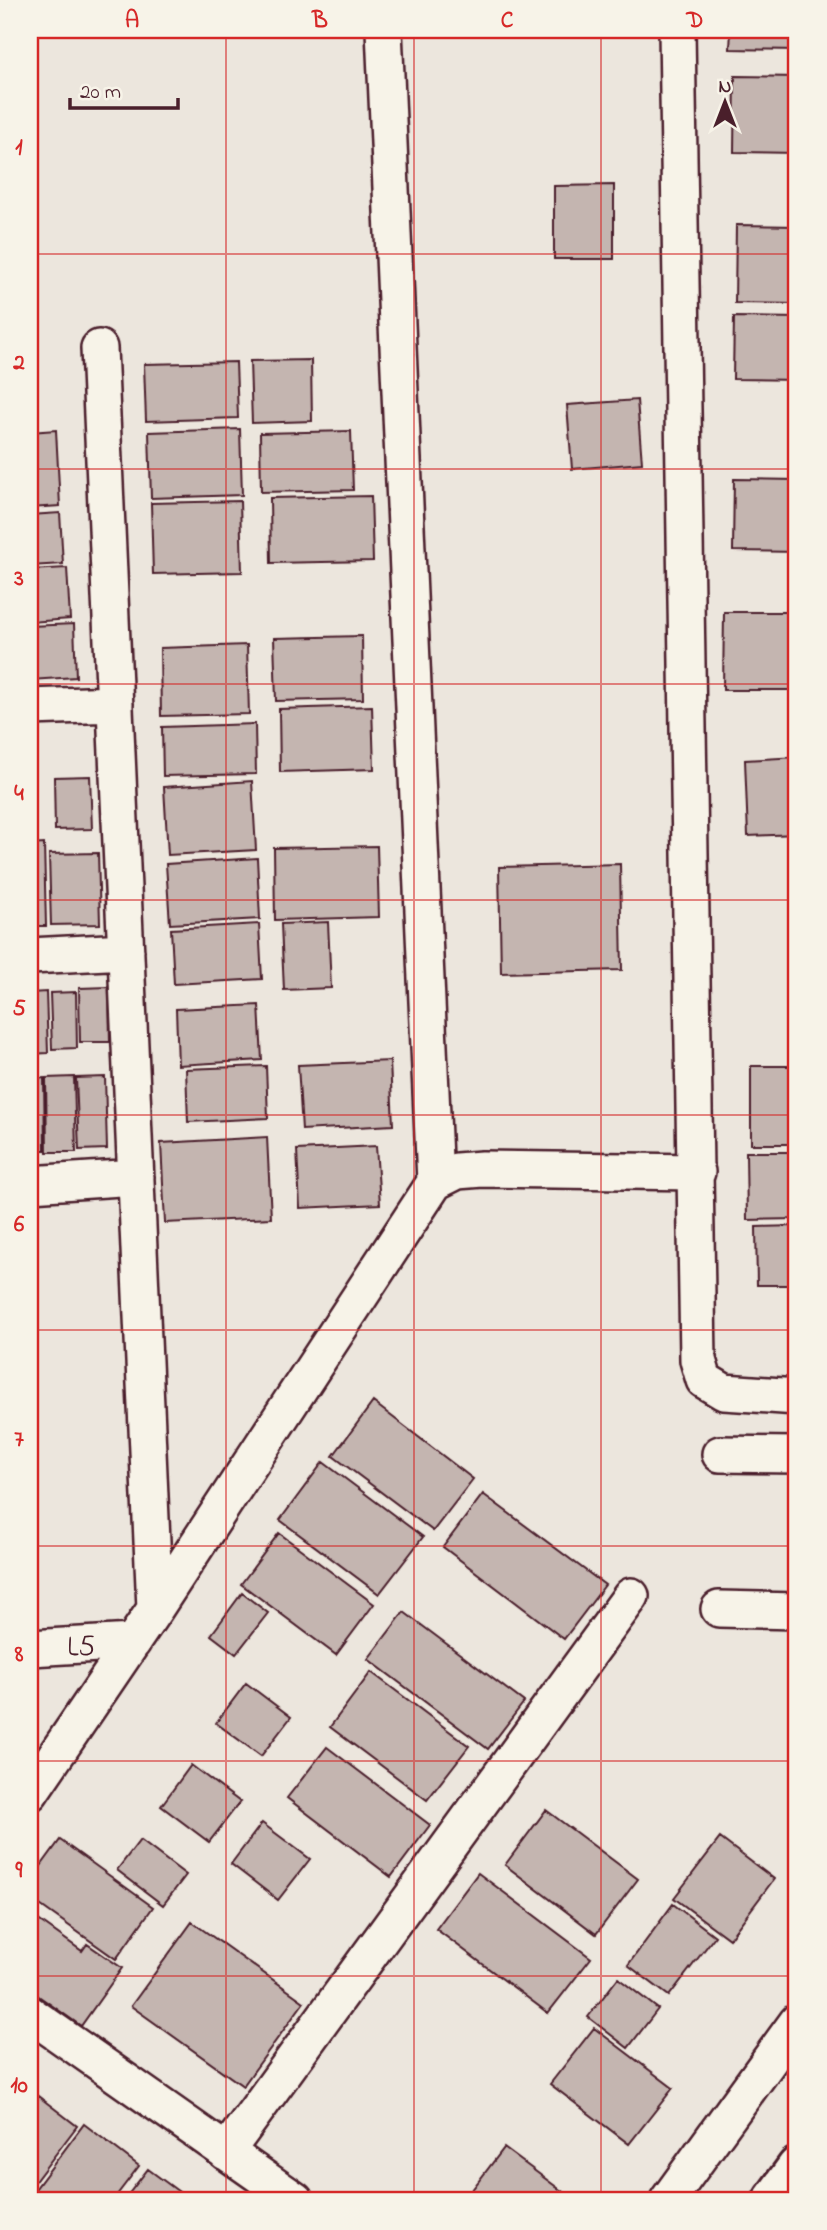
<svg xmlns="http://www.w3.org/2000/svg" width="827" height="2230" viewBox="0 0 827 2230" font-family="'Indie Flower',sans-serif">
<rect width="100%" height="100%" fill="#ece6dd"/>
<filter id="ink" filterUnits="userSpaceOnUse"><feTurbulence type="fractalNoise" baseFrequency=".0143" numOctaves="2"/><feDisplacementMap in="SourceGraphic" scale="14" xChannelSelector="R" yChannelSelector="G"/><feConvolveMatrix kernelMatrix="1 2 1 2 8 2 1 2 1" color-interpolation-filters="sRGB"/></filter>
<g filter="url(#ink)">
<path fill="#c4b5b0" stroke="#4a1f2b" stroke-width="2" d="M731,30h66v20l-67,-1z
M735,76l62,1v76l-63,-1z
M614,185v74h-60v-73z
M736,225l61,1v78l-62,-1z
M734,317l63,1v62l-64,-1z
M311,360l1,61 -60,2 -2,-62z
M236,362l2,56 -92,3 -2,-57z
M637,400l5,63 -70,6 -5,-64z
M240,429l2,66 -91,3 -2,-66z
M56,430l4,76 -30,2v-76z
M351,431l2,59 -92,2 -1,-59z
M734,479l63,1v72l-64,-1z
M371,496l2,65 -102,2 -1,-65z
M240,501l2,71 -89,2 -2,-71z
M60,513l3,51 -33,2v-51z
M67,568l3,51 -40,3v-52z
M724,612h73v78h-74z
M74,624l2,53 -46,3v-54z
M362,636l1,63 -87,2 -2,-63z
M247,645l2,69 -88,2 -1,-68z
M372,706l2,63 -94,3 -1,-63z
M255,724l1,50 -93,2 -1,-49z
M797,757v77l-49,2 -3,-76z
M90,776l2,53 -37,1 -1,-53z
M252,781l4,69 -88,5 -4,-68z
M44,844l2,82h-16v-81z
M377,846l2,71 -104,3 -1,-72z
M98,853l2,71 -49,1 -2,-71z
M257,858l3,61 -90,5 -4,-60z
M620,864l2,106 -121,3 -2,-106z
M328,922l3,66 -47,2 -3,-66z
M259,924l3,55 -88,5 -3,-55z
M109,987l1,55h-30l-1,-54z
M46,992l2,61 -18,1v-61z
M76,992l1,56 -25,1 -2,-56z
M259,1005l3,55 -84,5 -2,-56z
M390,1061l3,64 -91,5 -4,-65z
M266,1066l2,52 -80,4 -2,-53z
M751,1066h46v78h-46z
M74,1077l2,75h-29l-1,-74z
M105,1077l2,72 -28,1 -3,-72z
M44,1078l1,72h-15v-71z
M267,1137l4,81 -106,5 -4,-80z
M376,1146l4,58 -80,4 -3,-58z
M746,1152h51v67l-50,1z
M797,1226v59h-40l-1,-58z
M373,1402l100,77 -40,52 -100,-75z
M323,1462l100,75 -44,57 -99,-74z
M483,1494l122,91 -41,54 -121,-92z
M279,1533l95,71 -38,51 -95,-71z
M242,1593l26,20 -32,41 -25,-19z
M404,1612l120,90 -36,47 -120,-90z
M371,1672l98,74 -42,54 -97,-73z
M246,1683l45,34 -30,39 -45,-33z
M327,1747l103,78 -39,52 -104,-79z
M191,1765l49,37 -31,40 -48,-36z
M546,1810l92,69 -42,55 -91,-69z
M262,1823l48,36 -32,41 -47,-36z
M720,1838l54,41 -45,60 -55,-41z
M60,1840l93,67 -37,52 -86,-61v-17z
M140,1840l46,35 -23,30 -46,-35z
M478,1873l113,85 -43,55 -112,-84z
M673,1904l42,32 -46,60 -41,-31z
M30,1914l52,37 5,-7 35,24 -41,58 -51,-36z
M192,1922l112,80 -61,84 -112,-80z
M618,1978l40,31 -30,39 -40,-31z
M594,2028l79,60 -44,56 -79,-60z
M38,2096l39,30 -47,62v-82z
M84,2124l55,42 -26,34h-79l-4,-4z
M504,2148l70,52 -109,-1z
M148,2169l42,31h-66z"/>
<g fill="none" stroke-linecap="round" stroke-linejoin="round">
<g stroke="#4a1f2b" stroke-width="40">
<path id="street" d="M384,30l51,1152
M677,30l21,1330 6,20 20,12 73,5
M99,348l56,1261
M30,707l85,-3
M30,956l96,-5
M30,1184l106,-7
M720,1454l77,1
M719,1609l78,2
M30,1648l103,-6
M30,1793l125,-184 280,-427 22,-11 25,-2 215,3
M30,2014l265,186
M226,2152l405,-556
M668,2200l129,-178"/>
</g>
<g stroke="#4a1f2b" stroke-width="44">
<path id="secondary" d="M773,2200l24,-33"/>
</g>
<use href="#street" stroke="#f7f3e8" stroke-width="35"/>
<use href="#secondary" stroke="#f7f3e8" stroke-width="38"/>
</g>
</g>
<path fill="none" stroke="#d62828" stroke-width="2" stroke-opacity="0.55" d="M226,30v2170M414,30v2170M601,30v2170M30,254h767M30,469h767M30,684h767M30,900h767M30,1115h767M30,1330h767M30,1546h767M30,1761h767M30,1976h767"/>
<g text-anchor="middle" stroke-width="6" stroke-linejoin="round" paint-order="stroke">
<g font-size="30" fill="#4a1f2b" stroke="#f7f3e8">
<text transform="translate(81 1645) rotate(-3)" y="10">L5</text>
</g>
</g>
<rect width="827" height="2230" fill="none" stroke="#f7f3e8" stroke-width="77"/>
<g transform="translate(725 102)" stroke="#f7f3e8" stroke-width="5" paint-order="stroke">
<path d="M0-5L12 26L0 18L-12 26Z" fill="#4a1f2b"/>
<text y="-10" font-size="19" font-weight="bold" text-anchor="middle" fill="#4a1f2b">N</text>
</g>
<path d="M70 98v10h108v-10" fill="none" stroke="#4a1f2b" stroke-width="3.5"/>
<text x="80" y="98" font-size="21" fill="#4a1f2b" stroke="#f7f3e8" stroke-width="5" paint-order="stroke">20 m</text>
<rect x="38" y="38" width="750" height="2154" fill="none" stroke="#d62828" stroke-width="2.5"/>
<g font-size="23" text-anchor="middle" font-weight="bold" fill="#d62828">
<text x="132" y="27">A</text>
<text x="320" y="27">B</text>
<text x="507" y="27">C</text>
<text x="695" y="27">D</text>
<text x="19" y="154">1</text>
<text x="19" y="369">2</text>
<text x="19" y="585">3</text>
<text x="19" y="800">4</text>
<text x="19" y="1015">5</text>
<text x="19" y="1231">6</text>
<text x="19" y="1446">7</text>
<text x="19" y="1661">8</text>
<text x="19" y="1877">9</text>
<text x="19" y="2092">10</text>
</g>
</svg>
